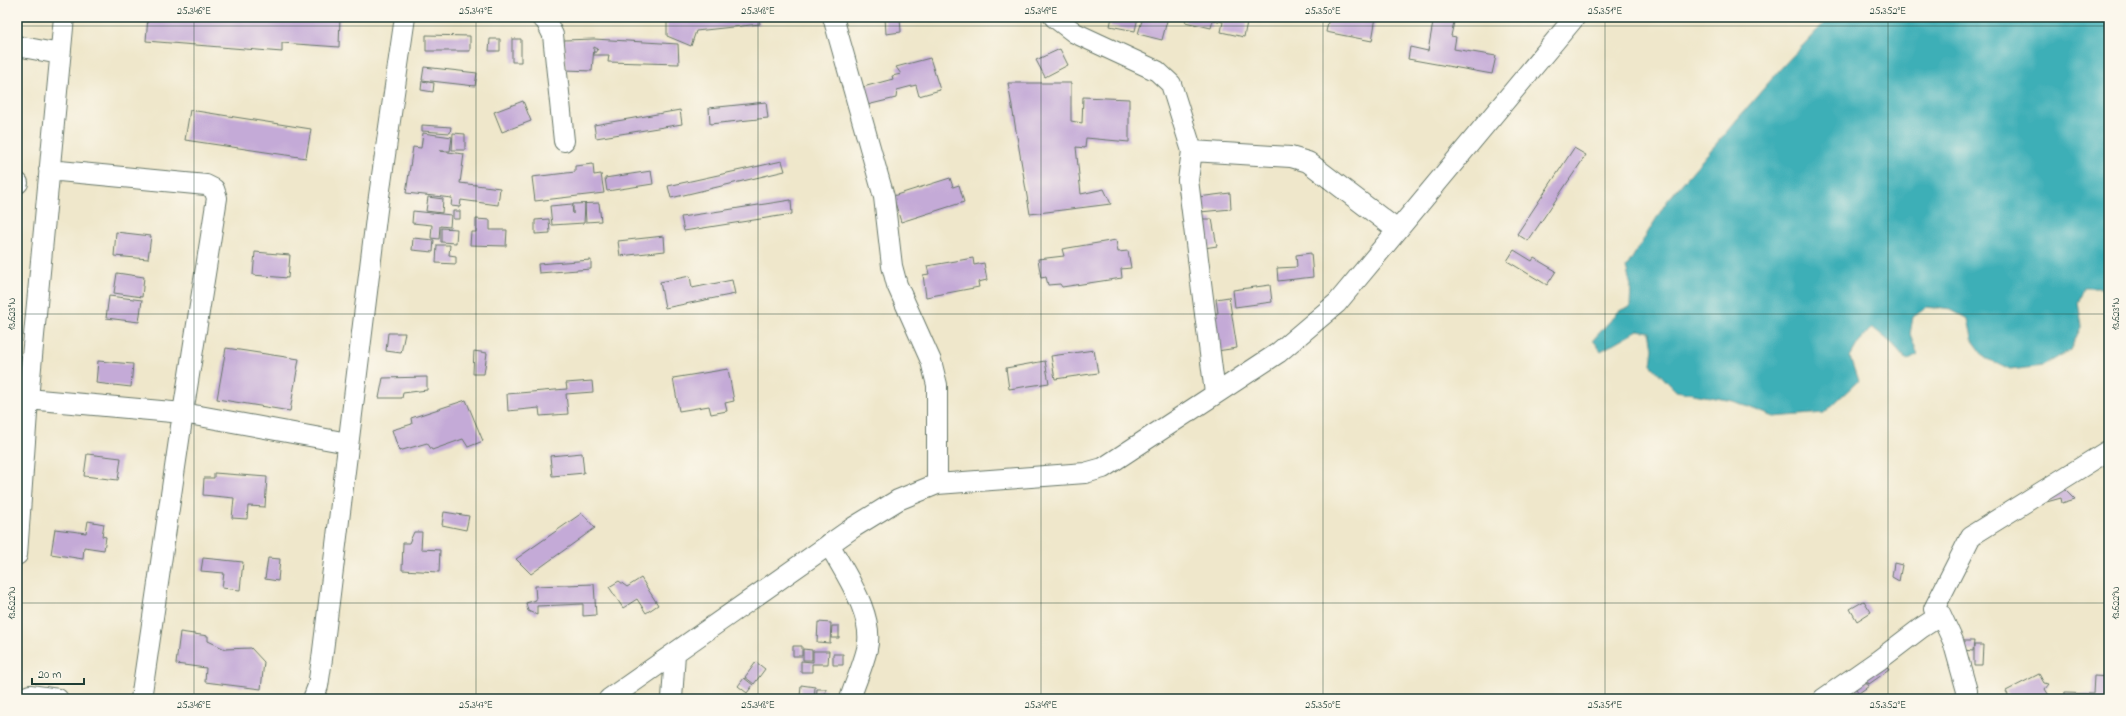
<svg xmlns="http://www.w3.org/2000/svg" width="2126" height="716" viewBox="0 0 2126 716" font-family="'Indie Flower',sans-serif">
<rect width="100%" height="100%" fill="#fbf7ec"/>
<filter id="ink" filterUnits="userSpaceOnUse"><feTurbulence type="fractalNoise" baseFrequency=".025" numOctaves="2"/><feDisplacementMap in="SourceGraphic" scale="8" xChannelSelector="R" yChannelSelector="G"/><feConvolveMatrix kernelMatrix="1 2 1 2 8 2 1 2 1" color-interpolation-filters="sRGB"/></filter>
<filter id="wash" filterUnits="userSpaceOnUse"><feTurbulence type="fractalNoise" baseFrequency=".012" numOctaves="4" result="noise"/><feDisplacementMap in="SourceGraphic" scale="16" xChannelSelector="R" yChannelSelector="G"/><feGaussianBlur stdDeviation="0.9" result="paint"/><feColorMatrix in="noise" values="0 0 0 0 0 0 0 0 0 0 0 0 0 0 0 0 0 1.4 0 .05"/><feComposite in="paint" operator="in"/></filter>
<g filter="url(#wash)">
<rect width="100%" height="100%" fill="#efe7cb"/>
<path fill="#3eafb7" stroke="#2e7676" d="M1830,17h279v271h-25l-6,15 4,22 -12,25 -27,16 -33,4 -25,-12 -12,-16 -5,-23 -17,-9 -24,-3 -14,10 -3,17 8,21 -11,6 -17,-19 -18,-15 -14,16 -8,14 8,24 -34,32 -50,4 -41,-16 -57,-10 -25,-26 2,-17 -3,-16 -12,-2 -37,21 -8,-11 26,-29 11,-4 1,-21 -5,-18 41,-67 115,-134z"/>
<g id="blocks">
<path fill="#c4aad7" d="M148,17h192l-1,30 -57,-4v9l-136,-11z
M667,17h91l2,7 -64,7 -5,15 -24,-10z
M885,17h15l1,15 -15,2z
M1112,17h26l-3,14 -25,-5z
M1143,17h25l-6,23 -24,-6z
M1186,17h62l-4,20 -23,-5 2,-10 -10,-2 -2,8 -26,-6z
M1329,17h47l-4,24 -46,-9z
M1434,17h21l-4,19 5,1 -2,12 42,7 -4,18 -84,-15 2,-12 18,4z
M426,35l44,1v15h-44z
M490,39h10v12h-11z
M512,39h9v23h-9z
M594,39l84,5 1,20 -71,-2 1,-7h-16l5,-6 -4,-2 -2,24 -26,-1 -2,-30z
M1060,49l8,16 -23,12 -9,-17z
M930,58l10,32 -21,6 -3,-11 -19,5 -1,8 -29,7 -4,-18 30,-8 -1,-3 9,-2 -5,-7z
M424,67l53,6 -2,13 -53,-6z
M422,81l12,2 -1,9 -12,-2z
M1008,83h63v38l11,2 1,-26 46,2v43l-43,-4 -1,10 -9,-1 5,47 23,-5 7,15 -81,10z
M17,84l4,1 -2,11 -2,-1z
M523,101l8,20 -29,11 -8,-20z
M766,102l2,16 -58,6 -1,-16z
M190,110l121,19 -5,29 -121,-18z
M680,110l2,14 -86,14 -2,-13z
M422,125l29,2 -1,6 -28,-2z
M423,133l29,4 -2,14h-10l24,3 -4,29 40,5 -2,17 -37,-5 -1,7 -9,-1 1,-8 -46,-5 7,-46 8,1z
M453,133l12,1v16h-13z
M1574,148l12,7 -58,86 -11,-7z
M782,161l3,10 -114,27 -3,-12z
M593,164l1,11 7,-1 3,19 -69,8 -3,-24 43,-5v-6z
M651,171l2,13 -46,7 -2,-13z
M950,178l3,9 6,-2 5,17 -63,20 -8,-26z
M1230,193l1,16 -31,3 -2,-15z
M428,197l15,2 -1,14 -16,-2z
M791,200l1,14 -108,17 -3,-14z
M599,203l2,18 -15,1 -1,-18 -1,19 -32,2 -2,-19 22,-2 1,10v-10z
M413,211l38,4 -1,12 -10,-1 -1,13 -8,-1 1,-13 -20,-2z
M453,211h7v8h-7z
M476,219l14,1v10h17l-1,16 -36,-1 1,-13h5z
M549,219l1,14 -15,1v-14z
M1200,219h12l5,27 -13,2z
M441,228l16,1 -1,14 -15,-1z
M116,232l35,4 -3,23 -34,-3z
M664,236l1,15 -45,5 -2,-15z
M413,238l21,2 -1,12 -21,-2z
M1116,240l2,12 10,-1 3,17 -10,1 1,9 -60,9 -2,-3 -12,1 -2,-8 -5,1 -3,-19 26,-3 -2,-7z
M437,245h13l-1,10 7,1v8l-20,-1z
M1514,250l18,11 2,-3 22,13 -9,14 -40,-24z
M255,252l35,3 -2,23 -35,-3z
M1311,253l2,24 -35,4 -1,-13 20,-1 -1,-12z
M973,258l1,7 10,-2 3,17 -9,2 1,5 -53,10 -3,-22 6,-1 -2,-8z
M591,260v9l-52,4 -1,-9z
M117,273l27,4 -2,20 -28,-4z
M690,276l2,12 40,-8 3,14 -70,14 -5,-26z
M1270,285l2,17 -37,5 -2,-17z
M109,296l33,4 -3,22 -33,-4z
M1229,297l8,51 -20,3 -6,-37 7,-1 -2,-14z
M388,333h17l-4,20 -15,-2z
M226,348l73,11 -9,52 -73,-12z
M1094,350l4,23 -43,6 -4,-23z
M474,351l13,2 -3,21h-11z
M98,361l35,3 -2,23 -35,-4z
M1045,361l4,22 -40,6 -3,-21z
M728,369l6,32 -9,2 2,8 -16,3 -2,-8 -30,5 -6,-33z
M427,377v13l-24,3 -1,5h-23l4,-20z
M592,381l1,11 -27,2 2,20 -28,2 -1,-8 -31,3 -1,-17 60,-5 -1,-6z
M466,400l17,41 -15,6 -5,-8 -31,11 -5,-7 -28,8 -7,-21 20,-6 -1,-6z
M582,453l2,20 -32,3 -2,-20z
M87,454l34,4 -3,22 -34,-4z
M214,473l53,4 -2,30 -17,-1 -1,13 -15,-1 2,-20 -31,-3 1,-17h10z
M2065,489l10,10 -13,4 -1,-5 -18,5 -2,-6z
M444,512l25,4 -3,14 -24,-5z
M582,513l13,15 -64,46 -15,-15z
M88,521l16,3 -2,12 4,1 -2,13 -20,-3 -1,12 -32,-5 4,-25 31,4z
M414,532h8l-1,17 19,1 -1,22 -37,-2 1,-27h6z
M203,558l40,4 -3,28 -18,-2 2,-15 -23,-2z
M268,558l12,1 -2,22 -13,-2z
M1894,563l8,2 -3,16 -7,-4z
M641,578l17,27 -12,8 -9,-14 -14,9 -14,-21 10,-6 8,6z
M594,584l2,31 -13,1v-12l-46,2v9l-9,-4 -2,-8 10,-3 -1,-14z
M1864,601l7,11 -14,9 -7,-12z
M818,622l13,1 -1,20 -13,-1z
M832,626h7v12h-8z
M180,632l28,4v5l17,8 26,-1 13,14 -3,27 -56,-7 1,-14 -30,-4z
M1964,641h10l-1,10 -10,-1z
M1974,645h9l-1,20h-8z
M793,646h9v10h-9z
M803,649l9,1v10h-9z
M813,651h16l-1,13h-16v8h-11v-11l12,1z
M833,654h10v11h-10z
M1882,660l7,10 -20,14 -8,-10z
M756,662l9,7 -11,15 -9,-7z
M1860,674l9,12 -10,7 -9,-12z
M2039,674l5,9 5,1 -4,5 5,8 -4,2h-36l-4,-8z
M2094,676l15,1v22h-45v-6l29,1z
M744,678l9,7 -6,8 -9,-7z
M801,685l14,2 -1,12 -14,-2z
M817,689h9l-1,10h-9z"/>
</g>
</g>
<g filter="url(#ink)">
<use href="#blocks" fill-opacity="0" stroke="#687869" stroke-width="1"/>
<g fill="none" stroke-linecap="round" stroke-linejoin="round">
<g stroke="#687869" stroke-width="22">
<path id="minor" d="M541,17l5,4 7,14 11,106
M833,17l51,180 8,69 5,19 34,76 6,24v99
M1054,17l21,16 82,38 14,13 21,67 -4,29 27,213
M17,46l43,8
M1192,151l99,6 17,5 89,68
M49,170l157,15 8,4 3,9 -34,215 -42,286
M17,183h1
M28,399l155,14 165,30
M829,544c16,30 46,71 38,105 -4,17 -12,34 -17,50
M17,555l11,-156 36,-382
M1941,615l12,26 14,50 -1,8
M20,699l10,-4 28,4
M313,699l5,-13 4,-27 55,-449 28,-193
M609,699l245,-172 44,-27 39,-16 148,-11 18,-5 175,-115 59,-50 238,-286
M672,699l3,-46
M1823,699l56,-39 42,-32 20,-13 -7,-6 37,-73 138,-86"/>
</g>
<use href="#minor" stroke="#fff" stroke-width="20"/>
</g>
</g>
<path fill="none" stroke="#1f3d34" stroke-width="1" stroke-opacity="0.45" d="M194,17v682M476,17v682M758,17v682M1041,17v682M1323,17v682M1605,17v682M1888,17v682M17,26h2092M17,314h2092M17,603h2092"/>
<rect width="2126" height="716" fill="none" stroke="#fbf7ec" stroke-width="44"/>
<path d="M32 678v6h52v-6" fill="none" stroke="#1f3d34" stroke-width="2"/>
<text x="38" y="678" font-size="12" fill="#1f3d34" stroke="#fbf7ec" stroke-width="3" paint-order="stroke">20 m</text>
<rect x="22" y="22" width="2082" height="672" fill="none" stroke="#1f3d34" stroke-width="1.5"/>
<g font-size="10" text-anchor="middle" fill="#1f3d34">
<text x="194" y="14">25.346°E</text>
<text x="476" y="14">25.347°E</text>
<text x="758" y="14">25.348°E</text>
<text x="1041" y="14">25.349°E</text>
<text x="1323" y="14">25.350°E</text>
<text x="1605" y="14">25.351°E</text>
<text x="1888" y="14">25.352°E</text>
<text transform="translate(11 314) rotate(-90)" y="4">13.623°N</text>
<text transform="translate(2115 314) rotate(-90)" y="4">13.623°N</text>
<text transform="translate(11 603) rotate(-90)" y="4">13.622°N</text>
<text transform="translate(2115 603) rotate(-90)" y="4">13.622°N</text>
<text x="194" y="708">25.346°E</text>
<text x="476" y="708">25.347°E</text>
<text x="758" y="708">25.348°E</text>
<text x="1041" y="708">25.349°E</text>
<text x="1323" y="708">25.350°E</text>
<text x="1605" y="708">25.351°E</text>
<text x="1888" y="708">25.352°E</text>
</g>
</svg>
